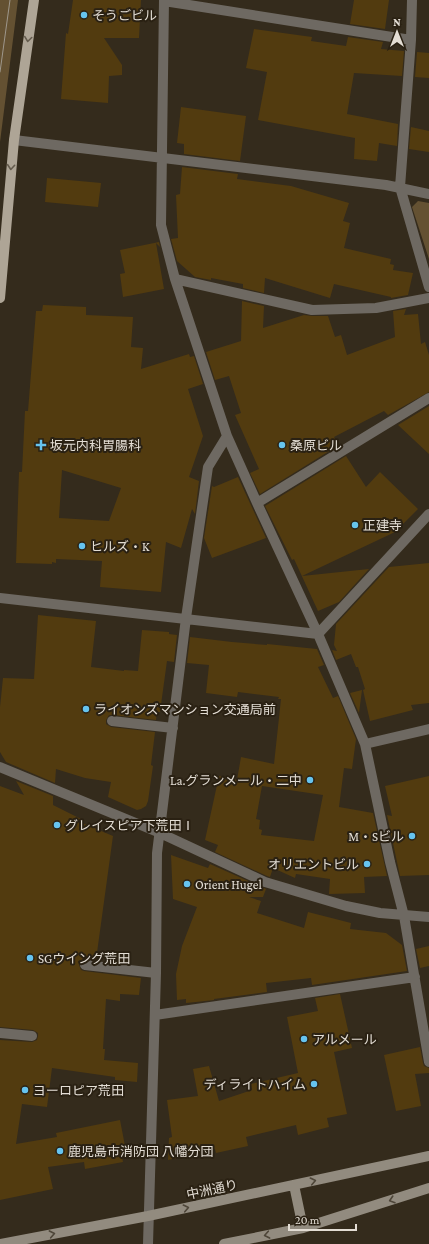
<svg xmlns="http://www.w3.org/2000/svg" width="429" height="1244" viewBox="0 0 429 1244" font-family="'Crimson Pro','Noto Sans JP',serif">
<rect width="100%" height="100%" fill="#342b1c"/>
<path fill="#645132" d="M0,0h18l-18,142z
M418,201l11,2v56l-17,-52z"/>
<path fill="#523b0f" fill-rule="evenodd" d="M73,0h68l-2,38h-35l18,27v10l-13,1 -1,27 -47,-4 5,-66 2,1z
M354,0h35l-4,29 -35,-5z
M254,29l58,8 -1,4 35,5 2,-9 35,5 -2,7 23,2 -2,25 -48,-3 -7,41 51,10 -1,22 -18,-3 -2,18 -23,-2 1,-21 -97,-18 9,-48 -21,-4z
M417,52l12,1v25l-14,-1z
M181,107l65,9 -6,45 -56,-7v-10l-7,-1z
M411,127l18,4v21l-20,-3z
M182,167l56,7 -1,5 54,7 58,17 -6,18 7,2 -6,25 47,11 -1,5 4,1 -1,5 20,3 -5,22 -17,3v-1l-57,-13 -4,14 -65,-20 -1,15 -21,-5v-4l-32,-6v2l-16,-3 -18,-16 -6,-22 7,-1 -2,-43 4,-1z
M47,178l54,5 -3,24 -53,-5z
M159,242l1,5 -4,-4 8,46 -41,8 -3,-23 5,-1 -5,-23z
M242,301l22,5 -1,22 41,-13 8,1h16l7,21 6,-2 6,20 48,-18 -2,-26 13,-2 -2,6 14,-1 3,30 4,-2 4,13v37l-41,23 -4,-4 -50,26 5,8 -79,49 -10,-21 9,-4 -24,-54 6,-2 -12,-37 -14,4 -9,-28 35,-11z
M43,305l43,2v8l47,2 -2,30 12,1 -2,21 48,-15 1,3 4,-1 9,28 -15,5 15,47 -14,41 10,4 -4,33 -3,-5 -11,39 -15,-6 -5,50 -61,-5 2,-26 -46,-2v4l-4,-1v2l-36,-1 3,-91h3l3,-61h3l8,-100h6zM62,470l59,18 -12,33 -50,-3z
M429,406v48l-31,-29z
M346,456l20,31 14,-15 38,37 -23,23 -93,44 67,-7 -30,33 -21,9 -24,-52 -2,1 -27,-54z
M238,477l28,61 -54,20 -8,-20 8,-52 2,1z
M429,563v140l-18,2 2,5 -43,11 -7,-31 2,-1 -7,-22h-2l-5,-13 -15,6 -4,-10 5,1 -3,-6 2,-21 53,-57z
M38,615l58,6 -5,46 33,4v-1l14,1 4,-41 27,2v2l8,1 -3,27 -7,-1 -7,51h-3l-1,8 -43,-5h-4l-3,5v4l5,3 44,5 -4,33 2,1 -5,35 -2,5 -5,3 -4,1 -29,-13 3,-15 -26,-4 -29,-9 -1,14 -49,-21 -6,-10v-45l3,-29 31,1z
M190,637l42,5 35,3v-1l50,5 7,16 -6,2 15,31 5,-2 18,43 -4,30 -8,-1 -5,39 34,6 14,63 -23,1 1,16 -36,1 1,-15 -34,-5 -1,4 -22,-10 -3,9 -3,-1 -52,-24 3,-7 -13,-5 14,-64 18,4 4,-23 33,7 7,-65h-3l1,-2 -41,-5 -1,5 -31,-4 3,-28 -22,-2zM262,786l61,9 -9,46 -53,-6 1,-5 -3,-1 1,-9 -4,-1z
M362,690l-3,23 -9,-20z
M429,776v99l-29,1 -13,-61 5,1 -7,-30z
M16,781l37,15v9l28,14 -1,3 33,14 -17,124 -13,-1 -3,2 -1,4 2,5 3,1 57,7 -2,17 -19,-1v7l-14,-2 -3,50h2l-1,11 34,3 -1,19 -22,-2v-3l-63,-9 -5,39 -25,-3 -6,40 41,-7 -1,-4 64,-13 6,31 -5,1 2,10 -38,7 -1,-7 -36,5 5,22 -53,11v-160l32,2 5,-2 1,-4v-3l-5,-3 -33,-3v-241l24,9z
M171,855l37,13 2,-4 56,25 -3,8h-14l12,4 -4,12 47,15 4,-16 43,11 -1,6 36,4 16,12 5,26 -95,14 -1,-7 -45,5 1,9 -53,7v1l-18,2 -10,1v-4l-9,1 -1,-26 6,-28 15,-39 -24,-8z
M429,946v20l-9,2 -4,-19z
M340,994l12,54 -18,4 13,62 -20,4 2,9 -31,8 -2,-10 -50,12 2,9 -32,7 -1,-4 -47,11 1,-22 3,-1 -5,-37 31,-4 -5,-27 16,-3 10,35 33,-11 -1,-6 47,-11 -11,-56 31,-6 -3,-13z
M420,1047l3,16 1,3 5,2v5l-14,1 6,32 -25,5 -12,-56z"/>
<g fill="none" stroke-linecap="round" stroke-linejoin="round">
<path stroke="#6e6962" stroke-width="10" d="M164,0l-3,225 14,54 52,157 30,67 61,131 47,110 25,118 14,54 25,146
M412,0l-1,40 -11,147 29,100
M164,1l247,39
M14,140l372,45 43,9
M175,279l137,31 64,-2 53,-10
M257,503l172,-105
M0,598l318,36 111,-120
M112,721l61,7
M365,744l64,-15
M0,767l160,66 105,49 81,24 34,7 49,4
M85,965l71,8
M155,1015l260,-38
M0,1033l32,3
M148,1244l8,-271 1,-120 29,-235 22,-151 19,-31"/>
<path stroke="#928b7f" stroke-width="10" d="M294,1185l9,43
M0,1244l148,-28 281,-60
M224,1244l79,-16 126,-40"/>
<path stroke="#aea596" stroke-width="10" d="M0,298l14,-158 20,-140"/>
<path stroke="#9e978c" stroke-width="1" d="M0,72l10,-72"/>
</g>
<defs><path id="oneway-chevron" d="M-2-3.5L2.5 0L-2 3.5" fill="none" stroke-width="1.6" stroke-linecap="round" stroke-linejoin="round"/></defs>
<g stroke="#655c4e">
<use href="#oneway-chevron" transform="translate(28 39) rotate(98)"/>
<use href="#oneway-chevron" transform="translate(11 167) rotate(95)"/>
</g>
<g stroke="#4e4639">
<use href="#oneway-chevron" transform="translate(313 1181) rotate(-12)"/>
<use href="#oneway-chevron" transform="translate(392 1200) rotate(162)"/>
<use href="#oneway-chevron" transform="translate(186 1208) rotate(-12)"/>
<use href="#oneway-chevron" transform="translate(52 1234) rotate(-11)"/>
<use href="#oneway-chevron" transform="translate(267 1235) rotate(169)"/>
</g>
<g fill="#66c4ef" stroke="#2a2113" stroke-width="1.5">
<circle cx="84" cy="15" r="4"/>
<path d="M39 439h4v4h4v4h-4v4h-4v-4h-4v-4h4z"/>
<circle cx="282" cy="445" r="4"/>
<circle cx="355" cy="525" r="4"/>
<circle cx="82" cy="546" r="4"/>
<circle cx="86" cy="709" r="4"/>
<circle cx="310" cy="780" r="4"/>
<circle cx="57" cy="825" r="4"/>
<circle cx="412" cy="836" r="4"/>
<circle cx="367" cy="864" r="4"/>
<circle cx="187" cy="884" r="4"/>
<circle cx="30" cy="958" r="4"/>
<circle cx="304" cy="1039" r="4"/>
<circle cx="314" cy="1084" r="4"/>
<circle cx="25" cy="1090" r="4"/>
<circle cx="60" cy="1151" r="4"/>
</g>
<g text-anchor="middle" stroke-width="4" stroke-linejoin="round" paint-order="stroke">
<g font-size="13" fill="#e3ddd4" stroke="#2a2113" text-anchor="start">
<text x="92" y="20">そうごビル</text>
<text x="50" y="450">坂元内科胃腸科</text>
<text x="290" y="450">桑原ビル</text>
<text x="363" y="530">正建寺</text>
<text x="90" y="551">ヒルズ・K</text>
<text x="94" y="714">ライオンズマンション交通局前</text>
<text x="302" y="785" text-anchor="end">La.グランメール・二中</text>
<text x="65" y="830">グレイスピア下荒田Ⅰ</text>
<text x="404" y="841" text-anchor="end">M・Sビル</text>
<text x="359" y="869" text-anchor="end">オリエントビル</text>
<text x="195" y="889">Orient Hugel</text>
<text x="38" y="963">SGウイング荒田</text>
<text x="312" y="1044">アルメール</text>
<text x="306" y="1089" text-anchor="end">ディライトハイム</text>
<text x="33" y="1095">ヨーロピア荒田</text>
<text x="68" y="1156">鹿児島市消防団 八幡分団</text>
</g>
<g font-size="13" fill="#e3ddd4" stroke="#2a2113">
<text transform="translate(212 1189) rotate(-12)" y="5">中洲通り</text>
</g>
</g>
<g transform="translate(397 32)" stroke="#2a2113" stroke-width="3" paint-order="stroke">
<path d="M0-3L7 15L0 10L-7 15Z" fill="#e3ddd4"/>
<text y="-6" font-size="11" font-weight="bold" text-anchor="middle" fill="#e3ddd4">N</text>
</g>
<path d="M289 1224v6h67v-6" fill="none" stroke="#e3ddd4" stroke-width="2"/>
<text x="295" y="1224" font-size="12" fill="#e3ddd4" stroke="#2a2113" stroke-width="3" paint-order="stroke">20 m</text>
</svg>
